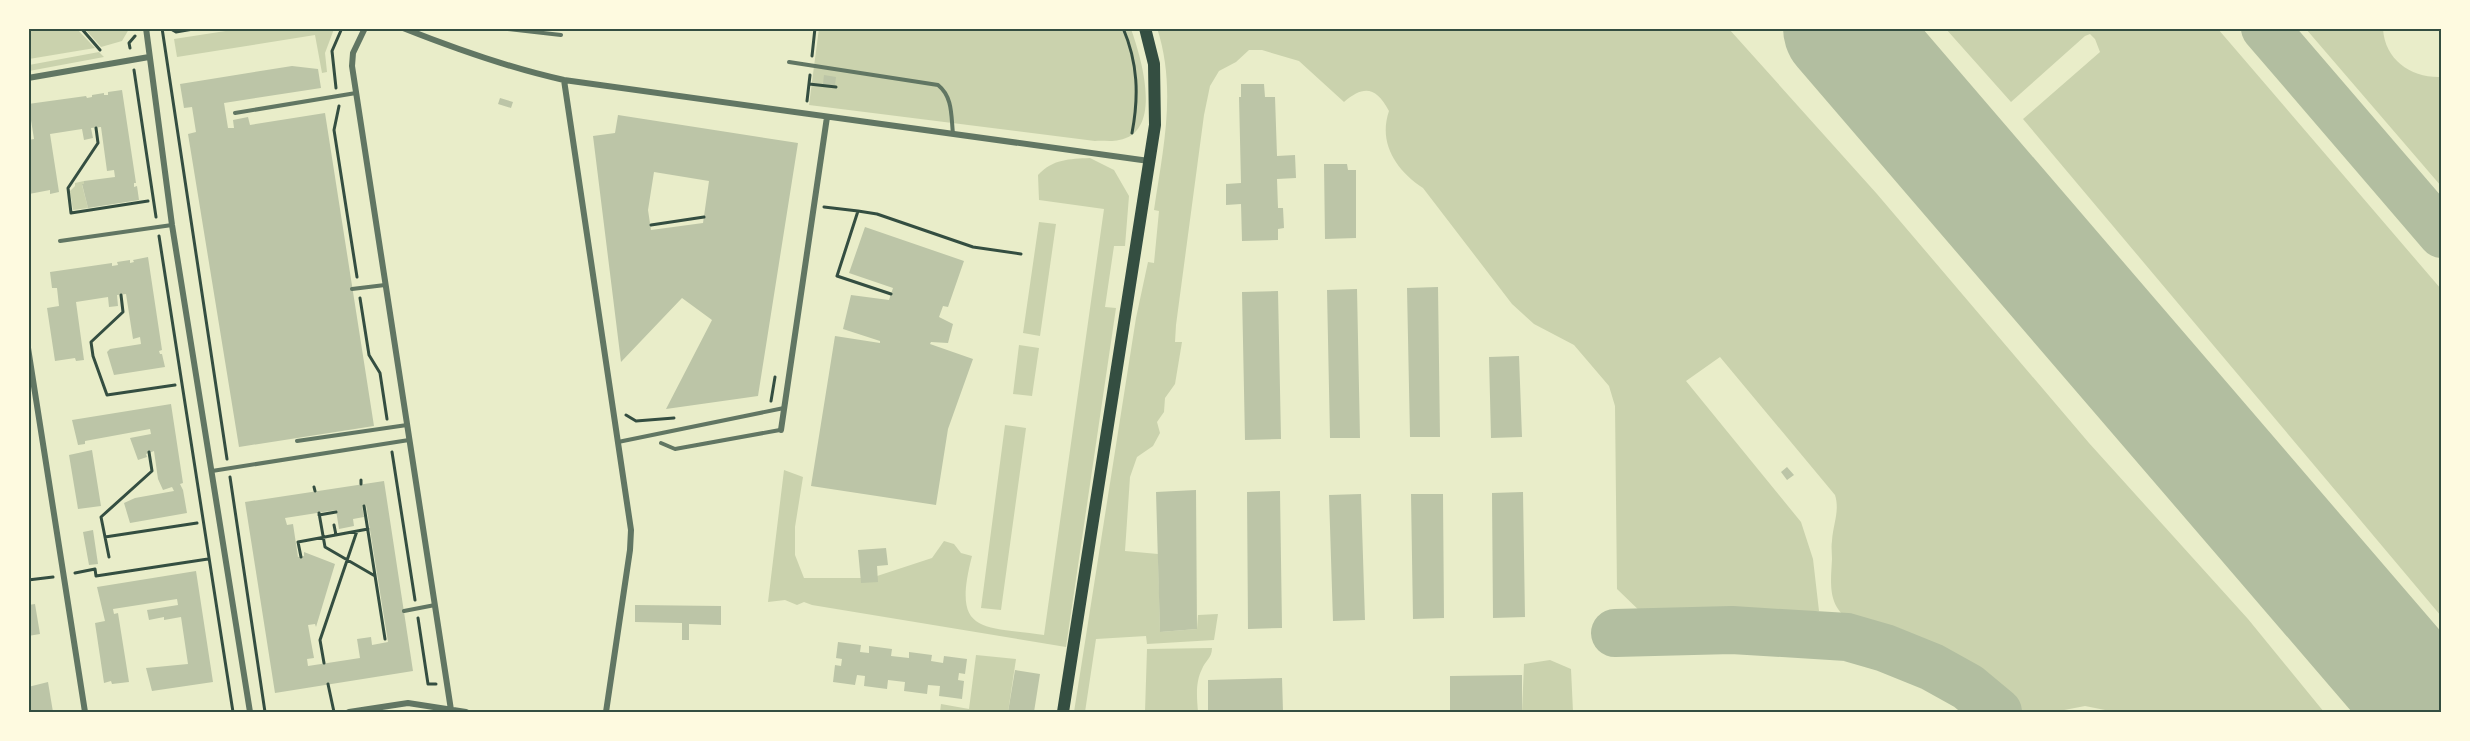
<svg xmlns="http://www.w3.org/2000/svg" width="2470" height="741" viewBox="0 0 2470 741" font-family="Inter,sans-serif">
<rect width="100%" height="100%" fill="#e9edc9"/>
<path fill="#cad2ad" d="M29,28l48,1 18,19 -66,11z
M245,28l89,1 -9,24 2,19 -5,1 -7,-38 -138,22 -3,-18z
M819,28l312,1c10,28 33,103 -12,111 -8,2 -17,0 -24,1l-286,-36z
M1157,28l572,1 148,165 212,249 159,176 76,93h-209l-30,-6 -31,6h-32c-10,-9 -20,-20 -30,-28 -42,-32 -94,-50 -144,-65 -21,-15 -17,-38 -16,-60 0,-6 -1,-12 0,-18 1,-17 8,-30 3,-46l-115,-138 -34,24 115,141 12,37 6,52 -174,5 -28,-27 -2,-183 -6,-20 -35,-41 -40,-21 -22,-20 -89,-116c-27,-18 -45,-45 -34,-77 -13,-24 -25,-26 -45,-9l-45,-41 -37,-11h-13l-13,12 -17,9 -9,15 -6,29 -28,210 -1,17h7l-7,42 -10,14 -1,14 -7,10 3,11 -7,13 -16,11 -7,20 -5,74 33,3 2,78 37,-3 1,-14 20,-1 -4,26 -67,4 -1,-8 -50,3 -11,73h-11l62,-394 12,-56 6,1 5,-52 -5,-1c9,-61 23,-121 3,-182z
M85,29h44l-7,12 -21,6z
M1946,29h272l223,260v327l-418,-497 77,-67 -5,-13 -5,-5 -5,2 -74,66z
M2306,29h77c2,31 28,49 58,48v109z
M99,52l5,5 -75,14v-6z
M1090,158l24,12 15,26 -4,50h-11l-9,61 11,1 -50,339 -254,-42 -8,-3 -7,3 -12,-5 -17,2 16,-132 19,7 -8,50v28l9,23h67l61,-20 12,-17 10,3 7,9 11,3c-20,78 8,70 72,79l60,-426 -65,-9 -1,-25c15,-16 31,-16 52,-17z
M84,181v3l-2,1 6,23 -15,2 -3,-19 5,-5v-3z
M1039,222l17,2 -16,112 -17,-3z
M1019,345l20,3 -7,48 -19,-2z
M1005,425l21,3 -25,182 -20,-2z
M1212,648c0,10 -7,13 -10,21 -7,14 -5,29 -4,43h-53l2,-63z
M976,655l40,4 -8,53h-68l1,-8 28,5z
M1550,660l21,9 2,43h-51l2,-48z"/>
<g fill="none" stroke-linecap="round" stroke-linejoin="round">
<path stroke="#b2bea0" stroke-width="48" d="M2265,28l177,206
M1615,633l117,-3 115,7 38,11 47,19 36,20 30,25
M2399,675l11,37"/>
<path stroke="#b2bea0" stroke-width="120" d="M1843,28l588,684"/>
</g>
<path fill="#bcc5a7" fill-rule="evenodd" d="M292,66l26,3 3,19 -97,15 4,25h6l-1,-8 15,-3 2,8 75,-12 49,313 -135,21 -51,-313 8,-2 -4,-25 -8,1 -4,-24z
M824,75l12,2 -1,8 -12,-1z
M1241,84h23l1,13h10l2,59 18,-1 1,23 -19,1 1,29h5l1,20 -6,1v11l-36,1 -1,-37 -15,1v-21l15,-1 -2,-86h2z
M122,90l14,93h-2v4l3,-1 2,14 -51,8 -6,-24h2v-3l31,-4 -1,-7 -7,1 -6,-44 -10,1 2,10 -9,2 -2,-11 -32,5 9,58 -9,2v-4l-21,4 -1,-54 6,-1 -3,-19 -3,1v-17l58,-8 1,2 5,-1v-2l12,-2v2h4v-3z
M500,98l13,4 -2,6 -13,-4z
M618,115l180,28 -40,253 -92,13 46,-89 -30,-22 -61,64 -28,-226 22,-3zM654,172l55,9 -6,42 -52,7 -3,-20z
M1324,164h23l1,6h8v68l-31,1z
M865,227l99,34 -16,46 -5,-1 -4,11 14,7 -5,19 -17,-1 -1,2 43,15 -25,70 -12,76 -125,-19 24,-150 45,7v-2l-37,-12 8,-34 38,5 4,-12 -44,-15z
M148,257l14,93 -3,1 1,3h2l3,13 -51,8 -7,-23 3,-3 31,-5 -1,-7 -7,2 -7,-45 -9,1 1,11 -9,1 -1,-10 -32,5 8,58 -8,1 -1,-3 -20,3 -8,-53 12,-2 -2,-18h-5l-2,-16 62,-9v3l6,-1 -1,-3 13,-2v3l4,-1 -1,-2z
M1438,287l2,150h-30l-3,-149z
M1357,289l3,149h-30l-3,-148z
M1278,291l3,148 -36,1 -3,-148z
M1519,356l3,81 -31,1 -2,-81z
M171,404l12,79 -3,1 3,6 4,23 -57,10 -6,-20 11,-5 39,-7 -2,-4 -9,3 -5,-11 -4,-28 -8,3 1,3 -9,3 -8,-22 21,-4 -1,-5 -65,12v3l-7,1 -6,-25z
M92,450l9,56 -23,3 -9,-54z
M1787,467l7,8 -7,5 -6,-8z
M384,481l29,190 -138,22 -30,-191zM366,505l22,137 -16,3 -1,-8 -14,2 3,19 -52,8 -1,-7 7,-1 -6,-33 7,-1 1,3 19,-63 -31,-12v4l-6,1 -5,-33 -6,1 -2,-7 51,-8 3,19 15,-3 -1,-7 11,-2 -2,-11z
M1196,490l1,139 -37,3 -4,-140z
M1280,491l2,137 -34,1 -1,-137z
M1523,492l2,125 -32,1 -1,-125z
M1361,494l4,126 -32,1 -4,-126z
M1411,494h32l1,124 -31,1z
M93,530l5,34 -9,1 -6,-33z
M886,548l2,17 -11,1 1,16 -17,1 -3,-33z
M196,571l17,111 -61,9 -6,-23 42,-4 -7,-47 -17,3v-3l-15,3 -2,-10 31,-5 -1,-6 -64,10 1,5 4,-1 11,69 -17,2 -1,-3 -7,2 -9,-60 10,-2 -8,-34z
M35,604l5,30 -12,2v-31z
M635,605l86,1v19l-32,-1v16h-7v-17l-47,-1z
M838,642l23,3 -1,7 9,1v-7l23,3 -1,7 18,2v-6l23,3 -1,6 12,2 1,-7 23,3 -2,15 -6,-1 -1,7 6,1 -2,18 -23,-3 1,-10 -12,-1 -1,9 -23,-3 1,-9 -17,-2 -1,9 -23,-3 1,-10 -8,-1 -2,10 -22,-3 2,-17 6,1 1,-7 -6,-1z
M1015,670l25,4 -6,38h-26z
M1522,675v37h-72v-36z
M1282,678l1,34h-75v-32z
M48,682l5,30h-13v-2l-12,2v-25z"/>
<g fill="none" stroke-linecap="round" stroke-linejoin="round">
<path stroke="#344e41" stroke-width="3" d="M81,28l19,22
M162,28l65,431
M169,28l7,4 23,-4
M1123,28c15,35 16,68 9,105
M130,48l-1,-5 6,-7
M812,56l3,-28
M134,70l22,147
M809,84l27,3
M336,88l-4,-37 10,-23
M807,101l3,-26
M339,106l-5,24 23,147
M96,128l2,15 -30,45 3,25 77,-12
M824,207l34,4
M651,225l53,-8
M159,236l74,476
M891,294l-54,-18 21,-65 19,3 96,33 48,7
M121,295l2,17 -32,30 2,14 14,39 68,-10
M360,298l9,57 11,18 7,46
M771,401l4,-24
M626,415l10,6 38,-3
M149,452l3,19 -51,46 4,20 92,-14
M392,452l23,148
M230,477l35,235
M361,480v4
M314,487l1,4
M364,506l21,133
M319,513l6,34 50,29
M319,515l17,-3
M334,525l2,10
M105,537l4,20
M301,557l-3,-15 70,-13
M75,573l20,-4 1,7 112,-17
M28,580l25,-3
M418,618l10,66h8
M324,663l-4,-23 37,-109
M328,684l6,28"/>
<path stroke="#617663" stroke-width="4" d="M499,28l62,7
M789,62l149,23c15,12 13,31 15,49
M235,113l121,-20
M60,241l112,-16
M352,289l33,-4
M297,441l110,-16
M618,442l166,-34
M661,443l14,6 105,-19
M212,471l197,-31
M404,611l31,-6"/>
<path stroke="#617663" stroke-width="6" d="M146,28l26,197 78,487
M365,28l-12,25 -1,13 99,644
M403,28c53,21 106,40 161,52l585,81
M28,78l121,-21
M564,80l67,450 -1,20 -24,162
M28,348l57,364
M781,430l46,-313
M349,712l59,-9 58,9"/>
<path stroke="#344e41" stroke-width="12" d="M1063,712l92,-587 -1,-61 -9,-36"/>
</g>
<rect width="2470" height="741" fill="none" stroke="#fefae0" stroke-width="60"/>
<rect x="30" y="30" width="2410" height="681" fill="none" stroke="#344e41" stroke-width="2"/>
</svg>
